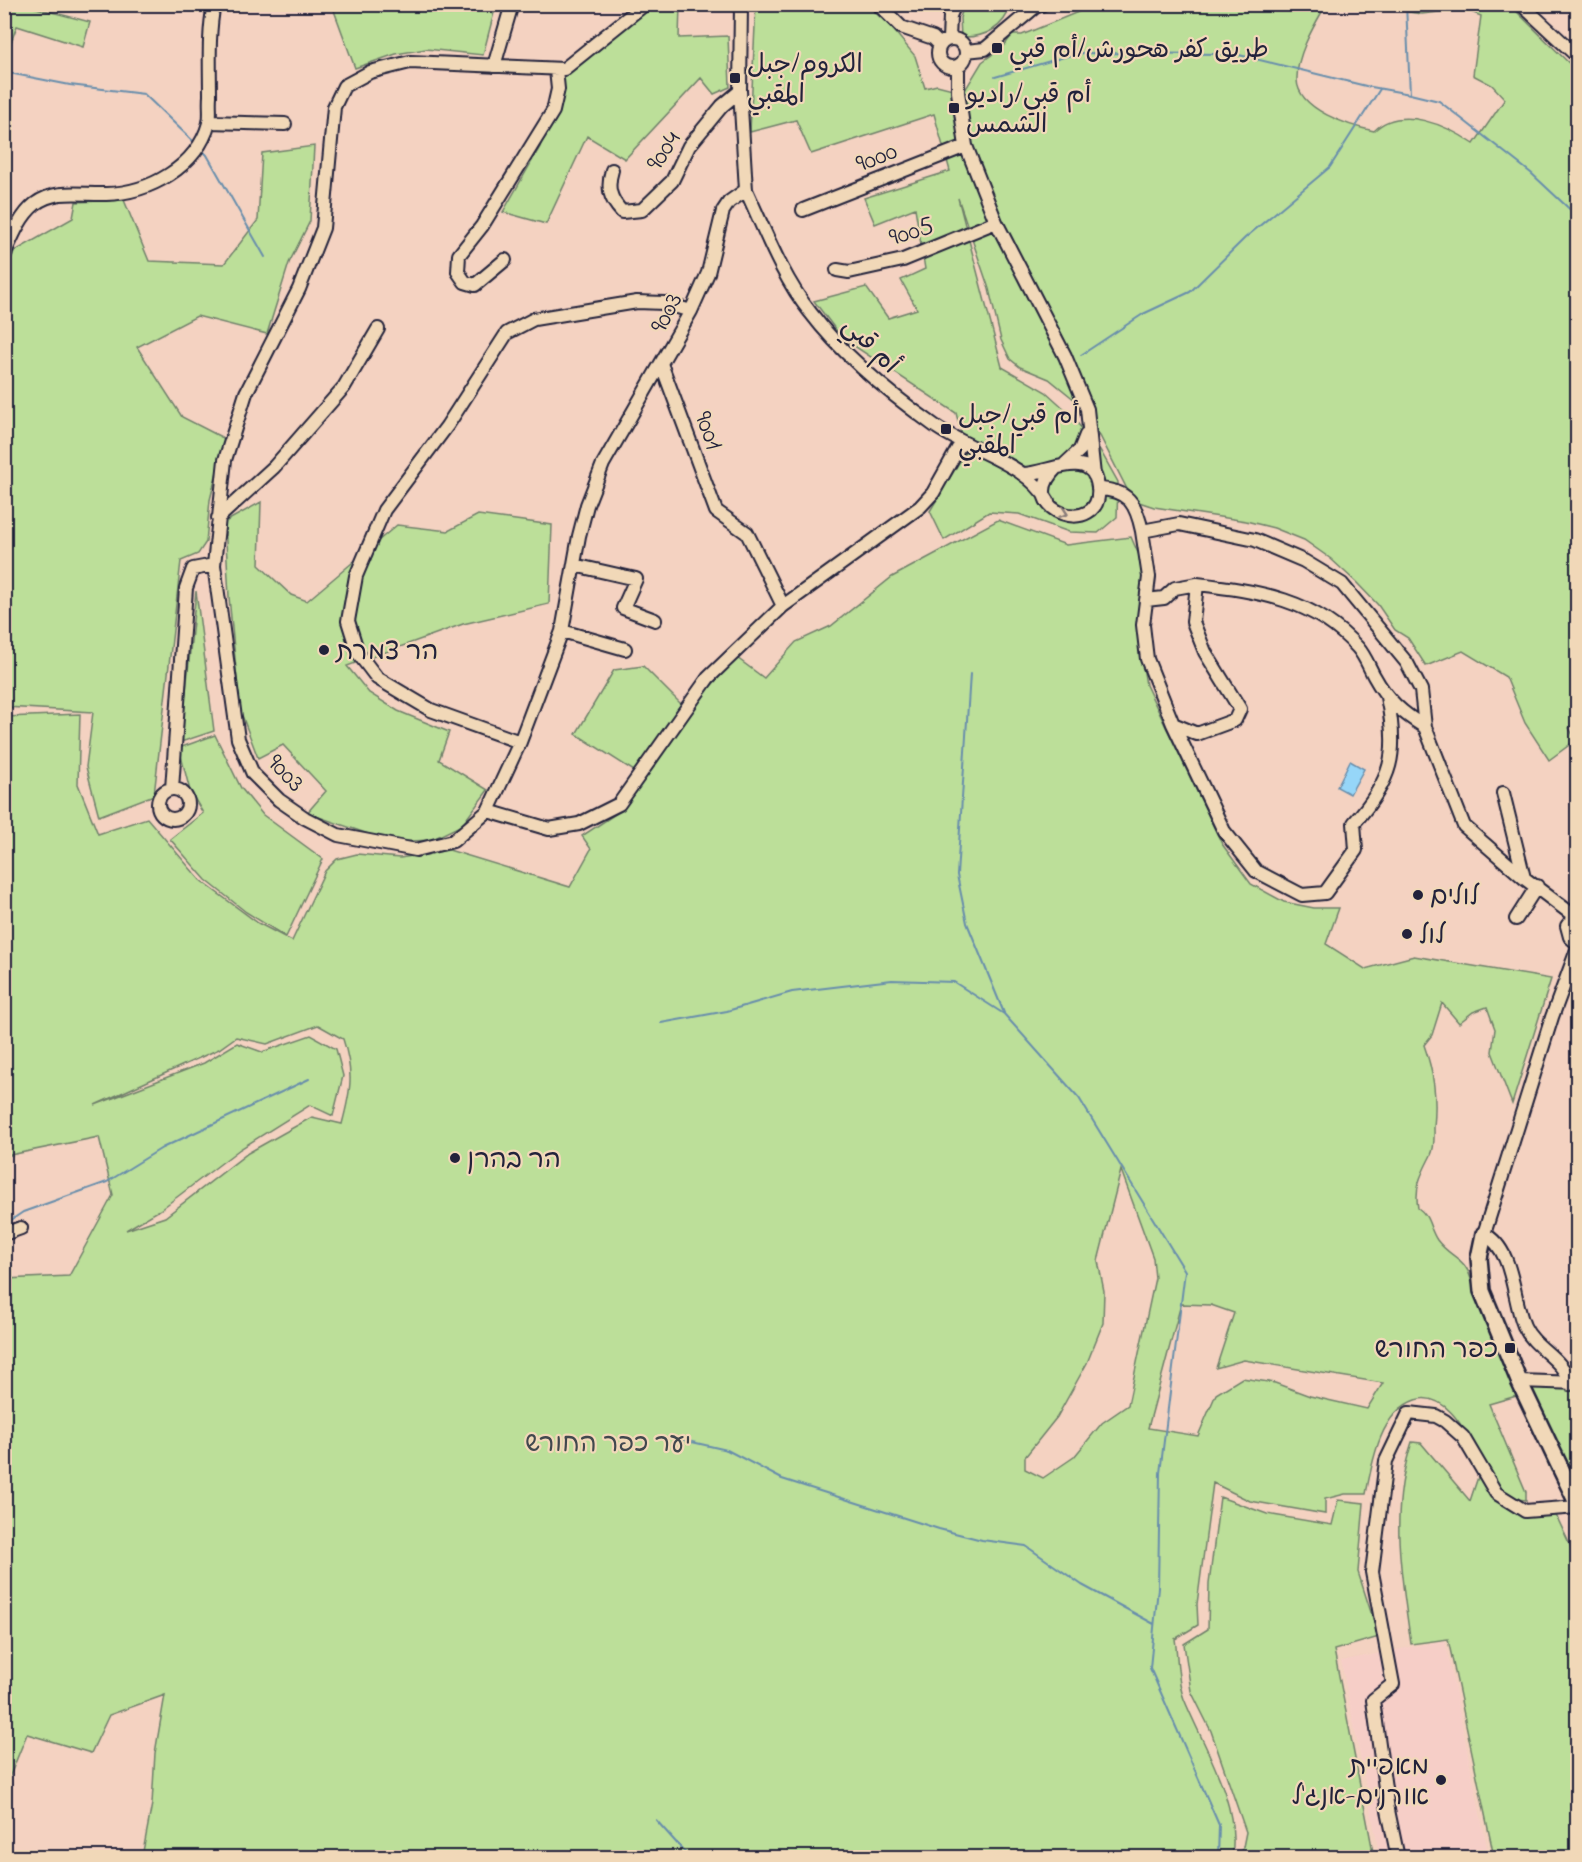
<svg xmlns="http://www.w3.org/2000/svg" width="1582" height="1862" viewBox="0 0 1582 1862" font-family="'Indie Flower','Playpen Sans Arabic','Playpen Sans Hebrew',sans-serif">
<rect width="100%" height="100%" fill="#f4d2c1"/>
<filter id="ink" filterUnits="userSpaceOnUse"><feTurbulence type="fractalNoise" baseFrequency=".0167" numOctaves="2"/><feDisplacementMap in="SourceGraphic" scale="12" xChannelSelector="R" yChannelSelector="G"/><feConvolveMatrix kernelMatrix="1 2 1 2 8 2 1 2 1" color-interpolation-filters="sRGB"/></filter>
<g filter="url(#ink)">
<path fill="#f6cec7" d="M1445,1640l44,217h-109l-39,-196z"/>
<path fill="#bcdf99" stroke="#6f806a" stroke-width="1.5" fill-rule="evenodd" d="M1347,4l-24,6c-11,19 -27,47 -26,70 1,30 53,46 77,51 27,-27 74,-5 100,13l31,-45 -13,-14 -19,-10 8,-59 -17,-7 -42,5 -58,-9h146l67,66 1,650 -9,7 7,12 -27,20 -24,-37 -19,-46 -43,-26 -37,15 -18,-28 -13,-8 -17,-25 -21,-22 -26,-24 -27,-19 -30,-12 -28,-7 -92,-14 -15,-5 -11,-11 -28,-55 -20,-24 6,-3 -37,-30 -29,-12 -10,-8 -9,-19 -12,-51 -31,-91 44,169 44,25 21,19 33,39 18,32 -1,35 -19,16 -29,-1 -50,-18 -30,-2 -45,28 -14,-29 36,-60 -10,-38 -114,-75 -28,-37 52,-14 22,31 29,-9 -16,-29 24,-11 -10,-61 -40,16 -11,-26 86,-27 -16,-57 -123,40 -15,-34 -46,12 6,-127h111l24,22 24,29 10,32 12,-3 27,7 18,-30 22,-16 8,-11h10l73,-30z
M14,5h11l65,17 -7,25 -66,-21 -12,32v-48z
M332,5v-1l164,1 -13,50 -57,-6 -30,5 -41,14z
M631,5h49l-1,33 49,-2 2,51 -16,7 -13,-16 -76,81 -38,-23 -41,88 -43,-12 37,-65 25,-75z
M964,5v-1l47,1c-7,23 -26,33 -50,32l-1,-19z
M314,146l-4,75 -21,42 -22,71 -70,-18 -60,31 45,70 43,22 -15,61 -4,42 -8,12 -17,7 -27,234 -55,21 -13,-49 7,-55 -88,-5 -1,-434 11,-22 58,-33 3,-16 48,-2 25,61 75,3 34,-44 4,-67z
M261,502l-2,63 32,30 16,6 90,-76 51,6 30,-16 74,10 -3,79 -86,20 -116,42 22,27 29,18 51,21 -10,28 49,30 -26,35 -31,15 -39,2 -85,-29 19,-22 -43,-46 -25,13 -18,-48 -11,-113 -4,-75z
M998,520l68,25 65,-8 14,32 -5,31 -2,36 8,49 76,159 29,40 33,18 30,6h25l-13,36 39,25 49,-13 137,23 -39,125 -20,-52 3,-23 -8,-22 -14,5 -14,11 -17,-20 -10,32 -8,10c10,28 13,52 10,82 0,9 1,20 -3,28 -9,18 -17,31 -13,53 12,8 11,20 19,32 14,19 29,16 35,43l43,101 62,6v98l-26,-17 -31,-76 -31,9 37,88v8c-6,-1 -13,0 -18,-4 -28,-22 -49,-110 -93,-96 -35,12 -43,63 -49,94h-21l-20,5v15l-75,-13 -37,-18 -16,121 1,21 -23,14c3,19 2,42 9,60 20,49 56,103 48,158h-1090l10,-53 3,-51 10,-58 -56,20 -18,38 -64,-19 -22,54v-509l64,-3 44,-81 -14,-58 -94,19v-439l75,-3 -2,70 20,50 49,-16 53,62 58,43 34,18 33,-70 12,-12 20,-5 43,4 49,-8 121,37 21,-38 -9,-13 38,-25 22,-35 -66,-42 38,-64 29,-4 45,45 49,-53 27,20 32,-36 35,-16 61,-49zM318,1025l25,14c11,34 8,51 -1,85l-30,-7 -64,36 -83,64 -39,13 34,-20 80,-61 70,-44 23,11 10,-40 -7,-27 -25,-14 -49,17 -25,-9 -33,20 -109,42 124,-56 17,-12 31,7zM1121,1170l32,88 2,20 -27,127 -26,18 -28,34 -31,21 -18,-9v-12l32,-40 30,-54 16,-40 1,-32 -6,-30zM1181,1304l30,1 23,8 -18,55 28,-8 139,23 -16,26 -57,-13 -35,-13 -33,-5 -26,16 -18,42 -50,-8z
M196,591l18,140 -33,11z
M215,735l26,53 22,27 60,44 -37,78 -40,-25 -40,-32 -36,-41 33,-26 -13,-22 -11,-43z
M1412,1442l9,1 49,58 9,-27 16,24 26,18 34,-3 22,47v297h-83l-46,-218 -37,5c-10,-71 -22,-132 1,-202z
M1220,1497l47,17 65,11 6,-25 26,3 -6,69 21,65 -45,13 40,207h-133l5,-25 -35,-101 -20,-40 -7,-47 24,-15 1,-45z"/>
<path fill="#96d6f8" stroke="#688eac" stroke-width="1.5" d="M1350,761l14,8 -14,25 -13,-7z"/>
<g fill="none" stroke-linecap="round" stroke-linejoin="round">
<path stroke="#688eac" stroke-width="2" d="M1406,4l4,90
M4,72l66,13 74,9 51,49
M995,77l83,-24 157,1 131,32 44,8 29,7 92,72 47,44
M201,149l6,6 58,102
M1081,355l62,-41 47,-22 55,-54 85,-71 50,-78
M970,674l-13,201 10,48 37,90
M661,1023l66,-12 65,-19 100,-12 62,2 50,32 75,84 106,173 -25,202 -2,115 -8,80 69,157 -1,33
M4,1225l19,-13 84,-30 55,-34 147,-69
M670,1437l57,13 55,29 157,50 43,11 44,6 56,39 72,39
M656,1820l34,38"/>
<g stroke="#22223b" stroke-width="16">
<path id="minor" d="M645,4l-81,65 -154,-7 -40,10 -26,14 -10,21 -11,121 -24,61 -53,104 -21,67 -11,105 24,174 15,35 26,26 26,18 33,17 78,15 37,-9 35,-30 32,-69 42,-111 17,-95 8,-31 16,-41 88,-153 17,-38 15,-62 6,-9 17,-12 -6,-99 1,-87
M878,4l23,23 32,11 7,7
M1521,4l57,53
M938 53a14 14 0 1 1 28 0a14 14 0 1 1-28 0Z
M949,39l1,-23 5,-12
M966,51l19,-2 50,-42 8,-3
M494,66l18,-62
M958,66v26l8,54 30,76 69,134 22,53 7,66
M209,122l76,2
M612,170c-5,17 -3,28 10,42l20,-2 30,-29 17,-35 33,-40 18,-15
M746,190c19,41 36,87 64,122 34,45 80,82 125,114 35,25 92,37 113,75
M803,210l163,-64
M4,255c8,-18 16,-39 31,-51 21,-16 47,-9 71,-10 43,-1 91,-27 103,-71 2,-8 0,-18 1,-27 0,-30 -2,-62 4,-92
M505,260l-30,25 -10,-3 -7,-10 1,-17 23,-29 71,-115 5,-22 -2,-19
M837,270l12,2 54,-12 93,-38
M662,366l54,145 31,22 36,73
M1065,464l15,-14 6,-15
M1023,474c24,0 70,-28 75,13 6,52 -86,25 -42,-19
M1098,489c30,1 38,14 44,42l37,-7 76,16 49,21 38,23 65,79 14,27 4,37 39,99 60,52
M218,518l56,-51 70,-80 34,-58
M1142,531l7,46 -6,48 4,34 26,65 24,10 38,-14 5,-11 -35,-57 -12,-30 4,-38 -22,4 -11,10 -18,2
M574,565l62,14 -13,29 32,12
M1197,584c61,7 118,15 161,64 7,8 11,19 16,28 13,24 28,37 51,51
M562,631l63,18
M1173,724l51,107 32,40 46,24 23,-2 31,-43 -2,-27c38,-43 45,-69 33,-126
M520,742l-89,-32 -54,-32 -19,-25 -10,-32 8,-45 28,-66 63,-84 60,-93 27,-14 103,-17 27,1 27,8
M172,789l14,-201 7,-19 21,-4
M158 804a15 15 0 1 1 30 0a15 15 0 1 1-30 0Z
M1503,793l21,85 49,37
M488,811l61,18 30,-5 40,-20 89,-126 75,-72 137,-99 13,-14 28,-50
M1578,912l-11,14 3,11 8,7
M1516,919l21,-33
M4,1234l17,-6
M1519,1381l59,2
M1570,1384c-7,-27 -35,-34 -46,-58 -12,-29 -10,-77 -40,-92l68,-217 26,-70
M1398,1858l-10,-48 -15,-110 20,-16 -21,-112 14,-111 23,-48 27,3 9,5 18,16 33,56 29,18 53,-4"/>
</g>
<g stroke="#22223b" stroke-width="20">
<path id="major" d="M1484,1234l-5,24 3,33 37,90 59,124"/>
</g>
<use href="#minor" stroke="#f1d8b8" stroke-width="12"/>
<use href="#major" stroke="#f1d8b8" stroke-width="15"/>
</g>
<defs><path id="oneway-chevron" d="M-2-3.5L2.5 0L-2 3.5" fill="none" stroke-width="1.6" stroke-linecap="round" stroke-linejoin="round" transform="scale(1.5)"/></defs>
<use stroke="#8a7d7a" href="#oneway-chevron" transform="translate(1064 513) rotate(19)"/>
</g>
<g fill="#22223b" stroke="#f1d8b8" stroke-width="2">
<rect x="991" y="42" width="12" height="12" rx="3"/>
<rect x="729" y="72" width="12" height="12" rx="3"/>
<rect x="948" y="102" width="12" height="12" rx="3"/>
<rect x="940" y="423" width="12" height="12" rx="3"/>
<circle cx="324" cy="650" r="6"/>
<circle cx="1418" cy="895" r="6"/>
<circle cx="1407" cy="934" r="6"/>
<circle cx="455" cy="1158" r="6"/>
<rect x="1504" y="1342" width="12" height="12" rx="3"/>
<circle cx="1441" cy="1780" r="6"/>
</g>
<g text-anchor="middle" stroke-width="4.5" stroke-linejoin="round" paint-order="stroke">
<g font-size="26" fill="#22223b" stroke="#f1d8b8" text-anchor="start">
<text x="1009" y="57">طريق كفر هحورش/أم قبي</text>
<text x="747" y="72">الكروم/جبل<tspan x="747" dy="30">المقبي</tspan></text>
<text x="966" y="102">أم قبي/راديو<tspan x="966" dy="30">الشمس</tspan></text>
<text x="958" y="423">أم قبي/جبل<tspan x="958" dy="30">المقبي</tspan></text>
<text x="336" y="659">הר צמרת</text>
<text x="1430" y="904">לולים</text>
<text x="1419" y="943">לול</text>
<text x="467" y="1167">הר בהרן</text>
<text x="1498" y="1357" text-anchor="end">כפר החורש</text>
<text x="1429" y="1774" text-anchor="end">מאפיית<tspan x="1429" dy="30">אורנים-אנג'ל</tspan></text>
</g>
<g font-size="26" fill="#22223b" stroke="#f1d8b8">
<text transform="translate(662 150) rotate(-57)" y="9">9004</text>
<text transform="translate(876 156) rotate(-22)" y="9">9000</text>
<text transform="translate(911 230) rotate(-18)" y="9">9005</text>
<text transform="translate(665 312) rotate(-63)" y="9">9003</text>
<text transform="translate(872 344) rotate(45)" y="9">أم قبي</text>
<text transform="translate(710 430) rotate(69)" y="9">9001</text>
<text transform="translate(287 772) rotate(46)" y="9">9003</text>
</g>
<g font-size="26" fill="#41484e" stroke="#f1d8b8">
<text x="608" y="1451">יער כפר החורש</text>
</g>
</g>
<rect width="1582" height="1862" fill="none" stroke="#f1d8b8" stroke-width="24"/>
<rect x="12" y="12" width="1558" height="1838" fill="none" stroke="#22223b" stroke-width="2" filter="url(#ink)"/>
</svg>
